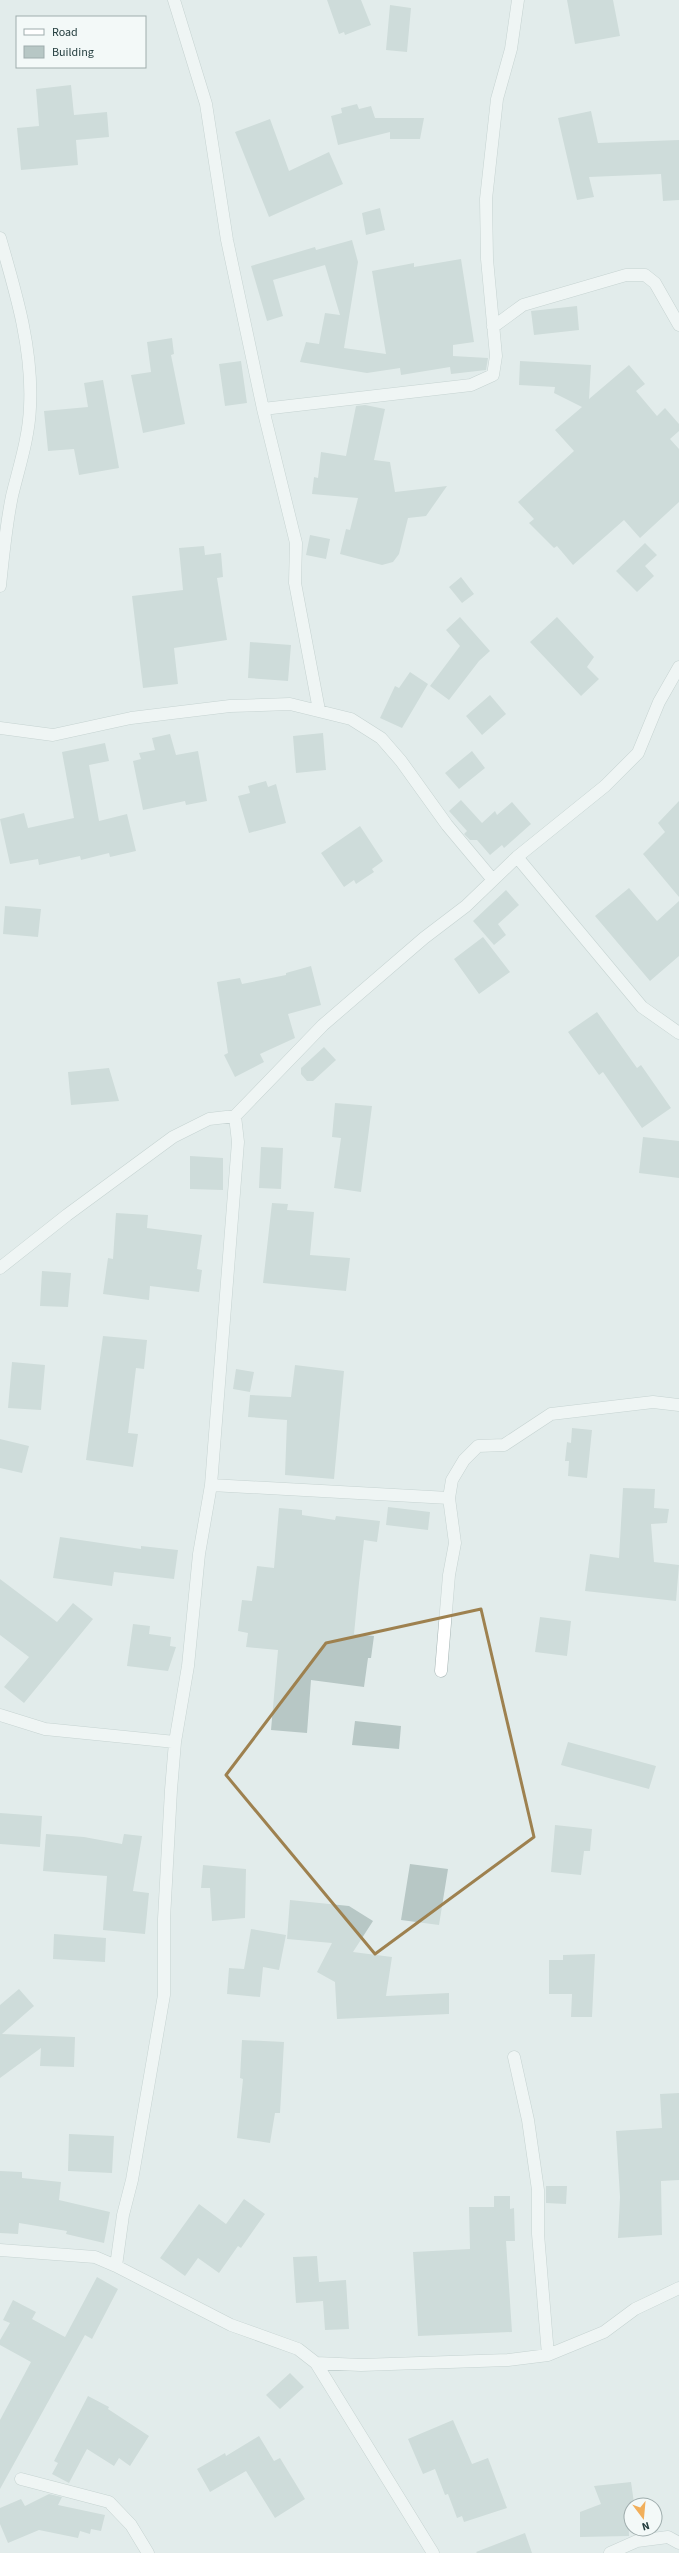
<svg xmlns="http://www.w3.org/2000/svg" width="679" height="2553" viewBox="0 0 679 2553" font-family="'Source Sans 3',sans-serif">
<rect width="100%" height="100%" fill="#e2eceb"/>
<path fill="#b7c7c5" d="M327,0h34l10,25 -26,10 -1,-3 -5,2z
M567,0h46l7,36 -45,8z
M390,5l21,3 -4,44 -21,-2z
M71,85l3,30 33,-3 2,25 -33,3 2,25 -57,5 -4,-42 22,-2 -3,-37z
M357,104l2,5 12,-3 4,12h49l-4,21h-30v-7l-52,13 -7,-29 11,-3 -1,-5z
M591,111l7,32 81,-3v60l-16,1 -2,-27 -72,3 5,20 -17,3 -19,-82z
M270,119l19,52 40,-19 14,32 -74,33 -34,-85z
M380,208l5,22 -19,5 -4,-22z
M352,240l6,22 -14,86 42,6 -14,-83 42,-8v4l47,-8 13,83 -21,3v11l35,2 -2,12 -35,4 -1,-7 -49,8 -1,-7 -33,5 -67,-11 6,-20 13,2 6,-31 15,2 -15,-50 -52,15 10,36 -16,5 -16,-55 64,-19 1,3z
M577,306l2,24 -45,5 -3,-24z
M172,338l2,16 -3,1 14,69 -42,9 -12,-58 20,-3 -4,-30z
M241,361l6,42 -22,3 -6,-42z
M520,361l71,4 -2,34 40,-34 16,19 -9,7 21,25 8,-8 14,16v7l-9,8 9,10v53l-39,36 -16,-18 -51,45 -16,-19 -3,2 -25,-25 5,-4 -16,-17 56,-51 -19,-21 27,-23 -28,-14 1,-6 -36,-2z
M103,380l16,88 -40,7 -5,-26 -26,2 -4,-40 44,-4 -4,-24z
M365,405l20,4 -11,51 16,2 5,30 52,-6 -21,30 -18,2 -9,36 -6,8 -11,3 -42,-11 6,-25 4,1 8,-32 -46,-4 2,-17 4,1 3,-26 25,4 10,-50z
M310,535l20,4 -4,20 -20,-4z
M645,543l12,12 -12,11 9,10 -17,16 -21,-21z
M204,546l1,9 16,-2 2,24 -6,1 10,62 -53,8 4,36 -35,4 -11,-92 51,-6 -4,-42z
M461,577l13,17 -12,9 -13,-16z
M460,617l30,34 -11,10 -30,39 -19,-14 30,-40 -14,-16z
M557,617l37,40 -7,10 12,12 -18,17 -51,-54z
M250,642l41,3 -3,36 -40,-3z
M410,672l18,12 -26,44 -22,-10 15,-32 4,2z
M490,695l16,19 -24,21 -16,-19z
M323,733l3,37 -30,3 -3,-37z
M170,734l6,21 22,-4 9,50 -21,4 -1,-4 -42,9 -10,-49 8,-2 -2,-6 16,-3 -3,-12z
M105,743l4,18 -20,4 10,56 28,-7 9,37 -26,6 -1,-4 -28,7 -1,-4 -41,9 -1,-6 -28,5 -10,-45 24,-6 4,15 46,-10 -12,-66z
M472,751l13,17 -26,21 -14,-16z
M266,781l2,6 8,-3 10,39 -37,10 -11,-37 12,-3 -2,-7z
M461,800l21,23 13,-12 2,4 15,-13 19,22 -27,24 -2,-3 -12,10 -13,-15h-7l-6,-6 3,-3 -18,-20z
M679,801v96l-36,-43 22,-22 -7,-9z
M360,826l23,35 -11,8 2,3 -18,12 -2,-4 -10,7 -23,-34z
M629,888l28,33 22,-20v55l-29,25 -55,-65z
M506,890l13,15 -21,19 8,11 -12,10 -21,-24z
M5,906l36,3 -3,28 -35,-3z
M483,937l27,35 -31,22 -25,-35z
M311,966l10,39 -33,9 7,24 -35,16 4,8 -29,15 -11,-22 4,-2 -11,-71 23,-4 2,6 44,-9v-2z
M597,1012l40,56 4,-3 30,43 -29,20 -39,-56 -4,3 -31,-43z
M324,1047l12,13 -23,21h-6l-6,-7v-6z
M109,1068l10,33 -48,4 -3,-33z
M335,1103l37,3 -11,86 -27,-4 7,-50 -9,-1z
M643,1137l36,4v37l-40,-5z
M261,1147l22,1 -2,41 -22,-1z
M190,1156l33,2v32l-33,-1z
M272,1203l16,1 -1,6 27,2 -4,43 40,3 -4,33 -83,-8z
M116,1213l32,2 -1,13 55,7 -5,34 5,1 -3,22 -49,-6 -1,14 -46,-6 5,-36 5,1z
M42,1271l29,2 -3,34 -28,-1z
M103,1336l44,4 -3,29 -8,-1 -8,65 10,1 -5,33 -47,-7z
M12,1362l33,3 -4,45 -33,-2z
M295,1365l49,6 -10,108 -49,-4 2,-55 -39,-3 2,-22 41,2z
M236,1369l18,3 -4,20 -17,-3z
M572,1428l20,2 -5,48 -19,-2 1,-15h-4l2,-19 4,1z
M0,1439l29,7 -7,27 -22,-5z
M623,1488l32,1 -1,19 15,1 -2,14 -16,1 3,38 25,3 -3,36 -91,-10 5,-37 29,4z
M388,1507l42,5 -2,18 -42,-5z
M279,1508l23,2v5l33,5 1,-4 44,5 -3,21 -13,-2 -5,43 -5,51 20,2 -3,22h-3l-4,29 -53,-7 -4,53 -36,-3 7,-80 -32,-3 2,-14 -10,-2 4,-31 10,1 5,-35 17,2z
M60,1537l81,12v-3l37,4 -4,29 -60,-7 -2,14 -59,-8z
M0,1579l57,43 16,-19 20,16 -69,84 -20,-16 25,-30 -29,-22z
M540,1617l31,4 -4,35 -32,-4z
M133,1624l17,2 -1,8 22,3 -1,9 6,1 -8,24 -41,-5z
M355,1721l46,5 -2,23 -47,-4z
M568,1742l88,24 -7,23 -88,-24z
M0,1813l42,3 -2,31 -40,-3z
M555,1825l37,4 -2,22h-6l-3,24 -30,-3z
M46,1834l38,3 38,7 2,-10 18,2 -9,55 16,2 -4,41 -42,-4 4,-54 -64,-5z
M410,1864l38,5 -9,56 -38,-5z
M203,1865l43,4 -1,49 -33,3 -2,-33h-9z
M290,1900l59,6 24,15 -20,31 39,5 -6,39 63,-3v21l-112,5 -2,-37 -18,-10 15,-29 -45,-4z
M251,1929l35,6 -7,35 -16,-3 -3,30 -33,-3 2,-26 15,1z
M54,1934l52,4 -1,24 -52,-3z
M595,1954l-3,63h-21l1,-23h-23v-34h14v-5z
M19,1989l15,17 -32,28 73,3 -1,30 -34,-1 1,-18 -41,30v-73z
M242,2040l42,2 -4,71h-5l-5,30 -33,-5 6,-59 -3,-1z
M679,2093v87l-18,1 1,54 -44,3 2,-41 -4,-66 46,-3 -2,-34z
M69,2134l45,2 -2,37 -44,-2z
M0,2171l22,1v6l39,4 -2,18 51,12 -6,31 -38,-9 1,-3 -48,-8 -1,11 -18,-1z
M546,2186h21l-1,18 -20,-1z
M494,2196h16v13l4,-1 1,33h-9l6,91 -94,4 -5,-84 57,-3 -1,-42h25z
M244,2199l21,15 -24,34 -3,-2 -19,27 -21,-15 -13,18 -25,-18 39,-54 27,20z
M317,2256l2,26 27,-2 3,49 -24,1 -2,-29 -27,2 -3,-46z
M97,2277l21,12 -26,50 -7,-4 -85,154v-69l31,-58 -31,-17v-5l10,-17 -7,-3 10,-20 23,12 -4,7 33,18z
M290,2373l14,14 -24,22 -14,-14z
M88,2396l21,11 -1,2 41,27 -19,30 -11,-8 -5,8 -27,-17 -18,34 -17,-9 6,-11 -4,-2z
M453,2420l19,44 16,-6 19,50 -43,14 -2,-6 -5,2 -9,-24 -3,1 -10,-26 -12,5 -15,-35z
M259,2436l15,25 6,-3 25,41 -30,19 -29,-47 -36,21 -13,-23 28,-16 1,3z
M631,2482l3,21 -6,1 1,32 -49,1v-25l21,-8 -7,-18z
M49,2494l13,3 -4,8 47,10 -4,16 -10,-2 -1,5 -10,-3 -2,7 -39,-8 -31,13 -8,-19v-16l21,-9 4,7z
M525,2533l7,20h-55l-1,-1z"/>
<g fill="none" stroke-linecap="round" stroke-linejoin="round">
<g stroke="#a5b4b3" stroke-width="13">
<path id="street" d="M174,0l32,104 21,136 36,169 33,134 -1,40 24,127
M0,238c16,55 33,111 30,169 -1,30 -11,60 -18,89 -6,29 -9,60 -12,90
M493,327l30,-22 103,-30h19l10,8 24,42
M263,409l208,-24 22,-10 3,-19 -9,-97 -1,-60 11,-100 14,-50 7,-49
M0,728l53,7 78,-17 99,-12 60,-2 61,15 30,19 20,23 46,64 46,55
M517,857l125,150 37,26
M0,1268l67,-53 106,-78 36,-18 26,-3 88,-91 101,-87 42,-32 51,-49 88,-71 33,-33 21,-51 20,-35
M211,1485l238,13
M441,1671l8,-96 6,-32 -6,-45 3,-18 12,-20 14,-14 26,-1 47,-31 102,-12 26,3
M0,1715l45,14 130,13
M514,2057l14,63 10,70v44l10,121
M0,2250l95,7 21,9 115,59 67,24 18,14 117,190
M116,2266l7,-51 9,-35 32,-185v-76l7,-129 4,-48 13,-76 11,-112 12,-69 27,-343 -3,-26
M316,2363l45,2 147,-5 40,-5 56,-23 31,-23 44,-21
M21,2479l88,23 22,23 17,28
M610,2553l27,-12 31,-4 11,6"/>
</g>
<use href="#street" stroke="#fff" stroke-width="12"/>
</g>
<path d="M0 0H679V2553H0ZM481,1609l53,228 -159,117 -149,-179 100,-132z" fill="#e2eceb" fill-opacity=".55" fill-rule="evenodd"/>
<path fill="none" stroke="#9e814f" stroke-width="3" stroke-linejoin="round" d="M481,1609l53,228 -159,117 -149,-179 100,-132z"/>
<rect x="16" y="16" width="130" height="52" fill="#f3f9f8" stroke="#9fadad"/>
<rect x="24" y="29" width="20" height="6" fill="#ffffff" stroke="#9fadad"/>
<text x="52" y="36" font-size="12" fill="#223c3d">Road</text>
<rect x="24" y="46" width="20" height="12" fill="#b7c7c5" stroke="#9fadad"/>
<text x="52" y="56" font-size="12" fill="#223c3d">Building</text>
<g transform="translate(643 2517) rotate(164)"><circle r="19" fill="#f3f9f8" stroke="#9fadad"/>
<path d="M0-3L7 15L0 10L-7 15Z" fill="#f1af5b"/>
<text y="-6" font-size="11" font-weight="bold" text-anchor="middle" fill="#223c3d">N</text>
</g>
</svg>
